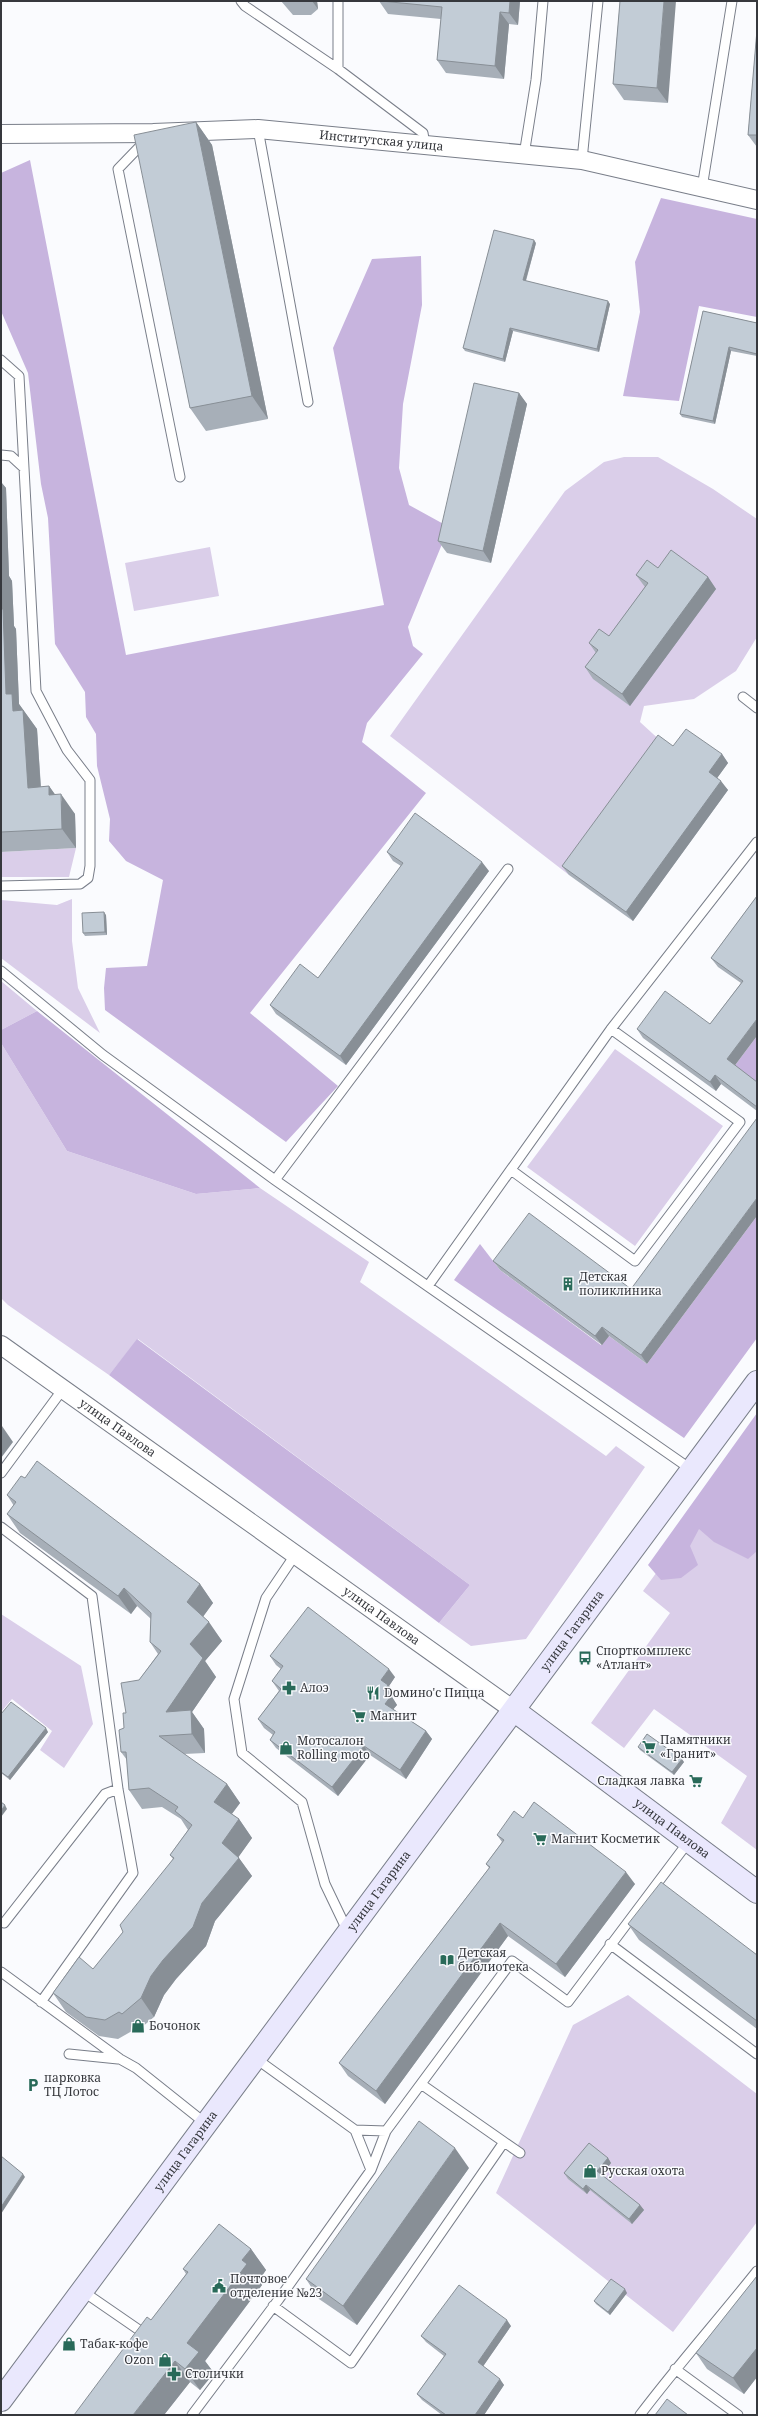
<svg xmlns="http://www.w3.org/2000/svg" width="758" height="2416" viewBox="0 0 758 2416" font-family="'Noto Serif',serif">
<rect width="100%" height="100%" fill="#fafbfe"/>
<path fill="#dacee9" d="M624,457h34l55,32 44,30v118l-21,34 -42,28 -50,7 -4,16 24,22 -95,131 -179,-139 175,-245 39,-29z
M210,547l9,49 -85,15 -9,-48z
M76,848l-7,29h-68v-25z
M72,899v42l6,47 22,45 -99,-75v-58l56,5z
M1,981l36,30 -36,19z
M1,1043l66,108 129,43 64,-6 109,74 -9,20 246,174 10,-10 29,21 -119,172 -55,7 -32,-23 31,-38 -332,-246 -29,36 -101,-70 -7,-7z
M615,1049l108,77 -88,120 -108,-79z
M757,1435v415l-36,-27 26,-47 -93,-67 -30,39 -33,-25 79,-110 -27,-22z
M1,1614l80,52 12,58 -29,44 -24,-18 12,-19 -40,-32 -11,13z
M628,1995l129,99v128l-84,110 -177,-139 77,-168z"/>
<path fill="#c7b4de" d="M30,160l96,495 258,-50 -51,-257 39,-89 49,-3 1,49 -19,99 -4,64 10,37 40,22 -41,100 5,19 10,8 -56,69 -5,19 64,51 -176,220 88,73 -52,56 -181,-132 -1,-22 2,-20 41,-2 16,-86 -37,-19 -17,-20 1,-22 -13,-53 -1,-32 -10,-17 -1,-25 -30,-48 -7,-126 -7,-34 -13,-111 -27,-62v-138z
M661,198l96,21v98l-58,-11 -20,95 -56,-5 17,-84 -5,-50z
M37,1011l223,177 -64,6 -129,-43 -66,-108v-13z
M757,1036v50l-24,-18z
M757,1216v122l-73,100 -230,-158 26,-36 20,26 101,75 8,-9 38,28z
M137,1339l333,246 -31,38 -330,-248z
M757,1413v138l-9,8 -34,-17 -15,-13 -9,17 8,19 -17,13 -20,2 -13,-15z"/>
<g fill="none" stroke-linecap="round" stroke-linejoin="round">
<g stroke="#797e89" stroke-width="11">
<path id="lane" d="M241,1l4,5 93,63 85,64 2,12
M338,1v68
M258,129l50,273
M145,141l-27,28 62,308
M524,155l12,-75 7,-79
M582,160l16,-159
M702,188l30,-187
M1,360l18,16 5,92
M1,455l10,1 13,12 12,223 31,59 23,30v86l-2,12 -8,6 -79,2
M743,697l14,11
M1,971l102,84 172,125 417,290
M511,1170l124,91 105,-139 -129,-93
M275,1180l233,-311
M428,1286l183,-257 146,-187
M1,1473l62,-84
M1,1527l91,69 26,193 15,84 -92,129
M295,1555l-29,43 -32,101 8,54 60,49 23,82 23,48
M4,1923l101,-129 13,-5
M610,1944l147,110
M1,1972l119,87 16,9 69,55
M69,2054l49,5
M355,2130l31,1 126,-170 56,41 121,-161
M504,2142l16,11
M371,2170l15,-39
M81,2290l61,42
M273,2306l78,57 153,-221 -83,-58
M675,2369l63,46
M192,2415l87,-116 92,-129 -16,-40 -100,-72
M640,2415c37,-49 78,-95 117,-144"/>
</g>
<g stroke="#797e89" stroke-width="20">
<g id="street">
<path id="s1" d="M1,134l152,-1 105,-4 324,31 175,40"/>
<path id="s2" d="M1,1345l514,366"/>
</g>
</g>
<g stroke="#797e89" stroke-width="24">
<g id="secondary">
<path id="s3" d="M515,1711l242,181"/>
<path id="s4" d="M1,2400l756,-1018"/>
</g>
</g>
<use href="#lane" stroke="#fff" stroke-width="9"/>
<use href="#street" stroke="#fff" stroke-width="18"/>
<use href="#secondary" stroke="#eae8fd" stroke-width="22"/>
</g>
<path fill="#a7afb8" d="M281,1h36l1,8 -7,6h-18z
M379,1h141l-2,24 -9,-1 -5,55 -58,-6 -9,-13 4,-41 -53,-5z
M620,1l48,102 -44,-3 -11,-16z
M757,30v117l-9,-12z
M196,122l16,23 56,274 -62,12 -16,-23z
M536,243l-10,38 84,23 -11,48 -86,-21 -8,31 -40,-11 -2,-3z
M703,311l54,12v33l-26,-5 -16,73 -33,-7 -2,-3z
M519,393l8,11 -36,159 -44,-10 -9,-12z
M1,482l5,6 3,88 3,5 2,45 2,3 3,75 18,25 4,58 8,-1 6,9 20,19 1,34 -75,4z
M658,568l50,9 8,12 -86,117 -37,-27 -8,-12 11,-14 -7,-10 20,-7 36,-49 -9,-12z
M673,746l49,8 6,9 -11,15 11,12 -95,131 -64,-46 -7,-9z
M387,852l102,19 -143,194 -70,-51 -6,-9 48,-27 83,-112 -8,-5z
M757,896l-22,170 22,16v29l-36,-27 -5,7 -73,-53 -6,-9 73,-5 31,-41 -23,-16 -7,-9z
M106,915l1,20 -22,1 -2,-3z
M493,1261l138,28 16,75 -38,-28 -7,9 -102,-75z
M25,1478l175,106 13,19 -10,13 19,25 -17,20 11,16 -24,35 12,17 1,24 -21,1 43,30 13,19 -8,11 7,5 13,19 -14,19 14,19 -37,45 -9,25 -30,33 -12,16 -10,22 -19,16 -3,-2 -14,8 -19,-3 -33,-24 -13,-19 40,-24 30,-37 50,-73 -3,-4 18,-25 -7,-11 -19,-12 -20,2 -13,-19 -2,-30 -6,-8 5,-39 13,-33 19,-26 -8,-12 1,-23 -14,-13 -6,8 -111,-81 -13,-19 7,-8 -7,-11z
M270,1656l125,21 -6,9 5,8 -2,3 5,8 -4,4 33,22 6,8 -26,40 -36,-24 -32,41 -62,-48 -6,-8 3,-5 -9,-7 -6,-9 21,-28 -7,-10 9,-12 -5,-4z
M1,1714l47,18 -38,48 -9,-7z
M638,1747l46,15 -10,13 -34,-25z
M523,1818l112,66 -70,93 -57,-41 -123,168 -37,-28 -9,-13 150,-195 -3,-4 16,-22 -5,-7z
M628,1924l129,31v74l-118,-89z
M608,2158l3,5 -9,12 38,30 4,5 -12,14 -42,-34 -3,4 -19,-15 -4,-6z
M469,2168l-112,157 -38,-26 -13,-20z
M251,2249l15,21 -7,10 3,5 -57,76 9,12 -14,17 -10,-8 -26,33 -13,-95 35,-46 -3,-5z
M757,2276v101l-13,17 -37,-25 -11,-16z
M627,2293l-17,22 -14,-11 -2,-3z
M511,2326l-28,40 21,19 -20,30h-42l-20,-15 -5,-6 27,-38 -18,-14 -5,-6z"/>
<path fill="#888f96" d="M312,1h5l1,8z
M510,1h10l-2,24 -9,-12z
M664,1h12l-8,102 -11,-15z
M500,12l9,12 -5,55 -9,-13z
M196,122l16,23 56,274 -16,-23z
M534,240l2,3 -11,40 -2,-3z
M608,301l2,3 -11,48 -2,-3z
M510,328l3,3 -8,31 -2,-3z
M729,347l2,4 -16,73 -2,-3z
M519,393l8,11 -36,159 -8,-12z
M1,482l5,6 3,88 3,5 2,45 2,3 3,75 18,25 5,78 -14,-19 -15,-77 -7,-17 -5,-84z
M708,577l8,12 -86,117 -8,-12z
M722,754l6,9 -13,18 -6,-9z
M721,781l7,9 -95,131 -7,-9z
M49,786l13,18 -1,-10 14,20 1,34 -14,-19 -13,-34z
M482,862l7,9 -143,194 -6,-9z
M104,912l2,3 1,20 -2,-3z
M757,1019v17l-24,32 -6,-9z
M715,1075l6,9 -5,7 -6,-9z
M757,1198v18l-110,148 -6,-9z
M602,1327l7,9 -7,9 -7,-9z
M2,1426l11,16 -12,16v-30z
M200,1584l13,19 -13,18 -13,-19z
M124,1588l13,18 -6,8 -13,-18z
M209,1622l13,19 -17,20 11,16 -24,35 12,17 1,24 -13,-19 -26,-22 24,-68z
M389,1669l6,8 -6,9 5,8 -2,3 5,8 -6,7 -6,-8 -1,-13 -3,-11z
M46,1728l2,4 -38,48 -2,-3z
M426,1731l6,8 -26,40 -6,-9z
M364,1746l6,9 -32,41 -6,-9z
M682,1759l2,3 -10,13 -2,-3z
M227,1784l13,19 -13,17 -13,-18z
M5,1805l2,4 -6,8v-6z
M239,1819l13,19 -17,24 -13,-19z
M239,1858l13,18 -37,45 -9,25 -30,33 -12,16 -10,22 -13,-19 10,-22 51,-73z
M626,1872l9,12 -70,93 -9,-13z
M500,1923l8,13 -123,168 -9,-13z
M455,2148l14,20 -112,157 -14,-19z
M608,2158l3,5 -10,13 -4,-5z
M23,2174l2,3 -24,37v-7z
M586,2185l4,5 -3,4 -4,-5z
M640,2205l4,5 -12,14 -3,-5z
M251,2249l15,21 -7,10 3,5 -57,76 9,12 -14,17 -15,-21 2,-26 55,-83z
M625,2289l2,4 -17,22 -2,-3z
M507,2320l4,6 -29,42 -4,-6z
M757,2348v29l-13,17 -11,-16z
M175,2361l15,21 -26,33h-31z
M500,2379l4,6 -20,30h-9z"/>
<path fill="#c2ccd6" stroke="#888f96" d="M381,1h129l-1,12 -9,-1 -5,54 -58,-6 5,-53z
M620,1h44l-7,87 -44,-4z
M757,30v105h-9z
M196,122l56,274 -62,12 -56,-273z
M494,230l40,10 -11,40 85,21 -11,48 -87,-21 -7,31 -40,-11z
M703,311l54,12v31l-28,-7 -16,74 -33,-7z
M474,383l45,10 -36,158 -45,-10z
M671,550l37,27 -86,117 -37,-27 13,-17 -9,-7 10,-14 10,7 39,-53 -12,-8 11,-15 11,8z
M1,609h2l3,85h6l1,17 10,-1 5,78 21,-2v9l12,-1 1,35 -61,3z
M686,729l36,25 -13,18 12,9 -95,131 -64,-46 96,-131 15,11z
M415,813l67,49 -142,194 -70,-51 30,-41 18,14 85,-115 -16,-11z
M757,896v123l-30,40 30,23v25l-42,-32 -5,7 -73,-53 28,-38 45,33 33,-43 -32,-23z
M104,912l1,20 -22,1 -1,-20z
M757,1118v80l-116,157 -39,-28 -7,9 -102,-75 36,-48 102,76z
M37,1461l163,123 -13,18 22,20 -19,22 13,14 -37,54 25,-2 1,24 -33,2 68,48 -13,18 25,17 -17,24 17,15 -37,45 -9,24 -30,33 -12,16 -10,22 -19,16 -3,-2 -14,8 -19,-3 -33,-24 26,-36 14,12 30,-37 -3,-7 54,-67 -4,-3 22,-30 -17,-14 3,-4 -29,-19 -20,2 -3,-38h-5l-2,-22 5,-2 -1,-15h3l-5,-30 18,-3 22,-29 -11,-9 1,-29 -27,-25 -6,8 -111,-82 9,-12 -9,-7 14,-19 4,2z
M308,1607l81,62 -8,11 7,5 -4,6 7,5 -6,8 41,27 -26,39 -36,-24 -32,41 -62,-47 5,-8 -17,-13 23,-30 -9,-8 11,-15 -13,-10z
M11,1702l35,26 -38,49 -7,-5v-58z
M647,1734l35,25 -10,13 -34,-25z
M1,1802l4,3 -4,6z
M534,1802l92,70 -70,92 -56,-41 -124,168 -37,-28 151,-196 -4,-3 18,-24 -7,-5 17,-24 9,7z
M661,1882l96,73v66l-129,-97z
M419,2121l36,27 -112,158 -37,-27z
M589,2143l19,15 -11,13 43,34 -11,14 -43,-34 -3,4 -19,-16z
M1,2156l22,18 -22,33z
M219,2224l32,25 -9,11 5,4 -60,79 12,9 -14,17 -10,-8 -42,54h-59l73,-98 4,3 37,-48 -5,-3z
M757,2276v72l-24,30 -37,-25z
M611,2279l14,10 -17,23 -14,-11z
M459,2285l48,35 -29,42 22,17 -25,36h-29l-29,-21 29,-40 -25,-18z
M667,2399l21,16h-33z"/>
<defs>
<g id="building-bare" transform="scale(1.08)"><path d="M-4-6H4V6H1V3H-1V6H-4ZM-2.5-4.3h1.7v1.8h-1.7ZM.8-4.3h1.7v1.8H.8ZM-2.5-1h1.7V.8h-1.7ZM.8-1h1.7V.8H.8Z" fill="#296a59" stroke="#fafbfe" stroke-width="2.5" paint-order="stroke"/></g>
<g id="bus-bare" transform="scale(1.08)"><path d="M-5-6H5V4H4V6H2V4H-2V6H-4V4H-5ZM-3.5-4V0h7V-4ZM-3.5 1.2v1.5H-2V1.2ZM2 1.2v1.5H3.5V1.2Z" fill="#296a59" stroke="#fafbfe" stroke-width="2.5" paint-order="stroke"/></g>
<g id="pharmacy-bare" transform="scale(1.08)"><path d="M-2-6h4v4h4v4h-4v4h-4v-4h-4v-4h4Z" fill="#296a59" stroke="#fafbfe" stroke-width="2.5" paint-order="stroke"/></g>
<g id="restaurant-bare" transform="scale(1.08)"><path d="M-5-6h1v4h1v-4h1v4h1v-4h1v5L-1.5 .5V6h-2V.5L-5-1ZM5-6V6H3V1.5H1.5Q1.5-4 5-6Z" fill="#296a59" stroke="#fafbfe" stroke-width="2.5" paint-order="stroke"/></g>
<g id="supermarket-bare" transform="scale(1.08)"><path d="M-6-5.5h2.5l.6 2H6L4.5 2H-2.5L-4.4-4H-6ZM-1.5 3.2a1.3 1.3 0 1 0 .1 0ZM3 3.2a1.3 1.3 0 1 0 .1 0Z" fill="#296a59" stroke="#fafbfe" stroke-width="2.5" paint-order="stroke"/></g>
<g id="shop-bare" transform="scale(1.08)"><path d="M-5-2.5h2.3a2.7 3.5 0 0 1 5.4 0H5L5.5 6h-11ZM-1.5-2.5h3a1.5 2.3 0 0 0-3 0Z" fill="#296a59" stroke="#fafbfe" stroke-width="2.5" paint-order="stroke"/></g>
<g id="library-bare" transform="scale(1.08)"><path d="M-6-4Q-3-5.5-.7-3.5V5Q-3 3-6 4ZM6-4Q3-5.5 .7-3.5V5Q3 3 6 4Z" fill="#296a59" stroke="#fafbfe" stroke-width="2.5" paint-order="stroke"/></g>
<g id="parking-bare" transform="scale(1.08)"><path d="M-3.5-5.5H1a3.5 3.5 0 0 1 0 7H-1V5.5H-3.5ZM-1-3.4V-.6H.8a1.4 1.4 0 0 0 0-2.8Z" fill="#296a59" stroke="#fafbfe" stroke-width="2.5" paint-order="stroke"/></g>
<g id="civic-bare" transform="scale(1.08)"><path d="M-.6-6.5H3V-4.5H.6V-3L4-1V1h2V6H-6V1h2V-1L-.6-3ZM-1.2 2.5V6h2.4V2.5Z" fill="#296a59" stroke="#fafbfe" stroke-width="2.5" paint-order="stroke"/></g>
</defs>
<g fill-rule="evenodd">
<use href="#building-bare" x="568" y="1284"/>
<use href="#bus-bare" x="585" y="1658"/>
<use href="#pharmacy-bare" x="289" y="1688"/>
<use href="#restaurant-bare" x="373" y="1693"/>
<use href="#supermarket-bare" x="359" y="1716"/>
<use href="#supermarket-bare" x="649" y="1747"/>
<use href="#shop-bare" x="286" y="1748"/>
<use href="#supermarket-bare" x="696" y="1781"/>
<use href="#supermarket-bare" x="540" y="1839"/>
<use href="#library-bare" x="447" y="1960"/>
<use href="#shop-bare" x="138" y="2026"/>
<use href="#parking-bare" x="33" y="2085"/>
<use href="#shop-bare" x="590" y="2171"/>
<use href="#civic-bare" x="219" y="2286"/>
<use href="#shop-bare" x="69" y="2344"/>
<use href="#shop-bare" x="165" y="2360"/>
<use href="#pharmacy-bare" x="174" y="2374"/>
</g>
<g text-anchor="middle" stroke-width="3" stroke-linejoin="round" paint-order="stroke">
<g font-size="12" fill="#36383d" stroke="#fafbfe">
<text dy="4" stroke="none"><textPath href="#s1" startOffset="381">Институтская улица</textPath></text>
<text dy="4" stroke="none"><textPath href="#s2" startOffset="143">улица Павлова</textPath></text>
<text dy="4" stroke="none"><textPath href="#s2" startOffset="467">улица Павлова</textPath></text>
<text dy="4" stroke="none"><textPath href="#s4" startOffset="958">улица Гагарина</textPath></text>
<text dy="4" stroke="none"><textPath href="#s3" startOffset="196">улица Павлова</textPath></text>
<text dy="4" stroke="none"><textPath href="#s4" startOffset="634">улица Гагарина</textPath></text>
<text dy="4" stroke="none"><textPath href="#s4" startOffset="310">улица Гагарина</textPath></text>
</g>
<g font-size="12" fill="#36383d" stroke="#fafbfe" text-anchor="start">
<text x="579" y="1281">Детская<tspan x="579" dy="14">поликлиника</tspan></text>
<text x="596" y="1655">Спорткомплекс<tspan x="596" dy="14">«Атлант»</tspan></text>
<text x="300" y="1692">Алоэ</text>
<text x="384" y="1697">Doмино'с Пицца</text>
<text x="370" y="1720">Магнит</text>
<text x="660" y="1744">Памятники<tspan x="660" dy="14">«Гранит»</tspan></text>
<text x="297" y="1745">Мотосалон<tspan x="297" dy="14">Rolling moto</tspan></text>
<text x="685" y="1785" text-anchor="end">Сладкая лавка</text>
<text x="551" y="1843">Магнит Косметик</text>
<text x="458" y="1957">Детская<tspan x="458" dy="14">библиотека</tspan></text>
<text x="149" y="2030">Бочонок</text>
<text x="44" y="2082">парковка<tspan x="44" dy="14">ТЦ Лотос</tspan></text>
<text x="601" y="2175">Русская охота</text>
<text x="230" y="2283">Почтовое<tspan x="230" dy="14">отделение №23</tspan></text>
<text x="80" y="2348">Табак-кофе</text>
<text x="154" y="2364" text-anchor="end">Ozon</text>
<text x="185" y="2378">Столички</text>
</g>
</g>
<rect width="758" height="2416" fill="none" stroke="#36383d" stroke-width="4"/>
</svg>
